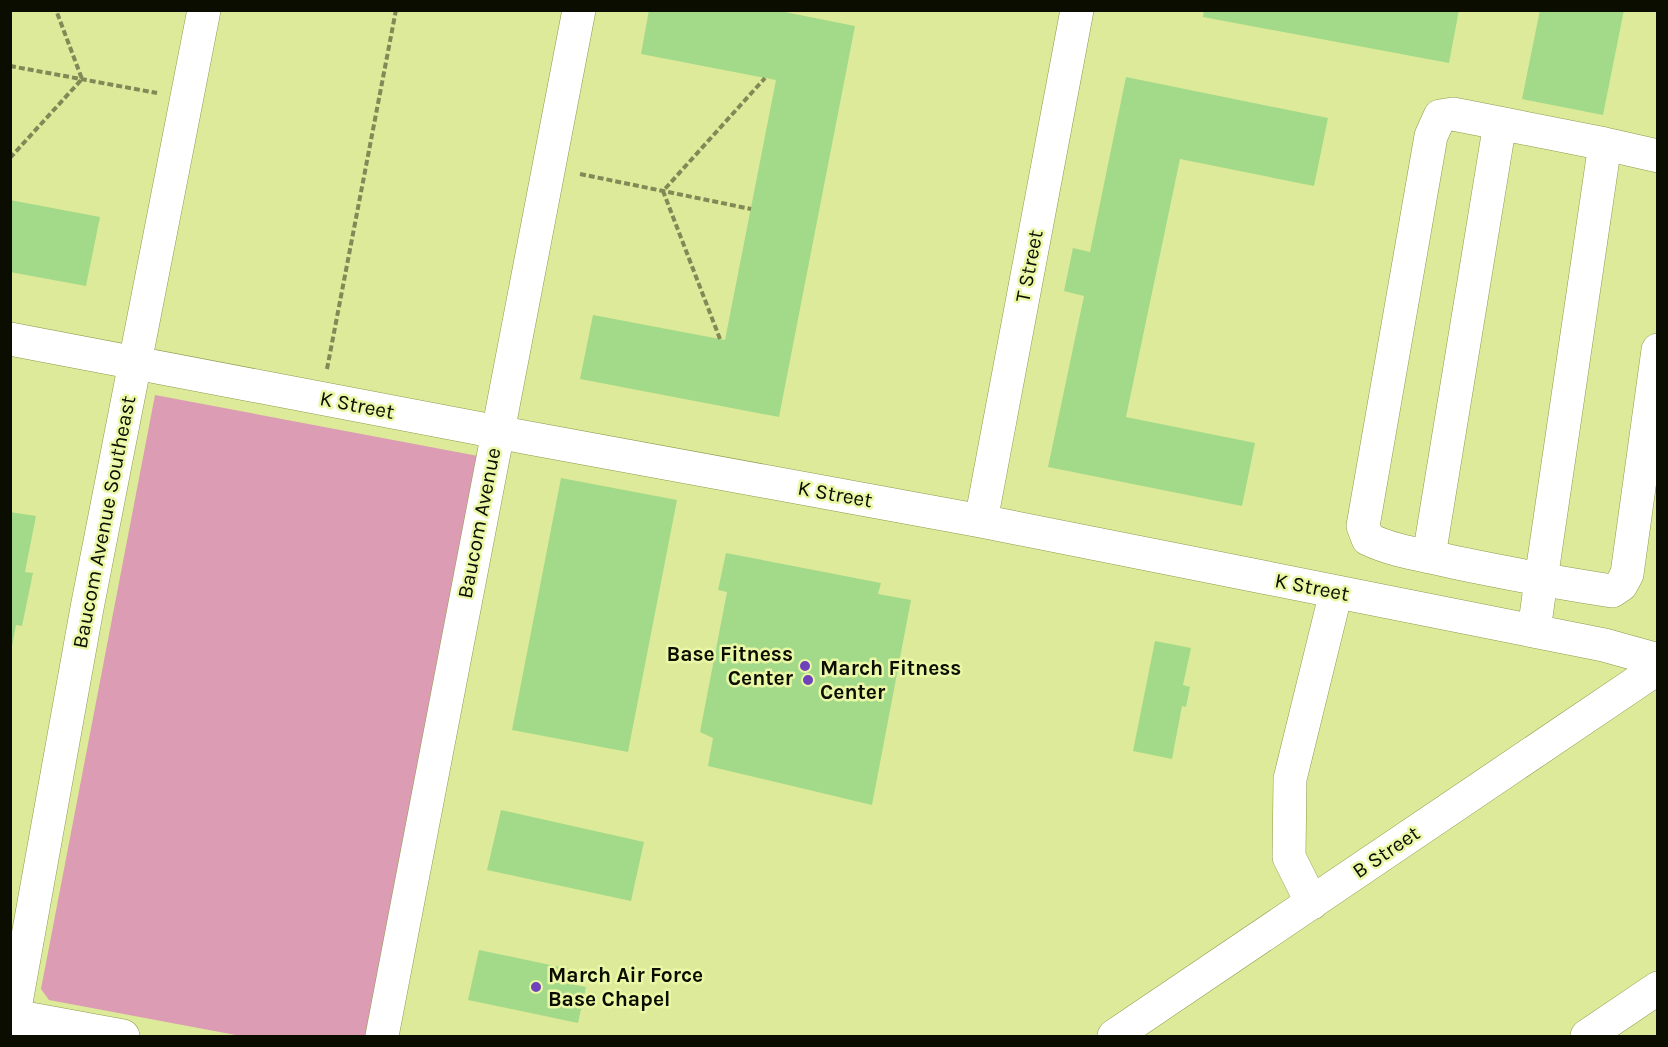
<svg xmlns="http://www.w3.org/2000/svg" width="1668" height="1047" viewBox="0 0 1668 1047" font-family="Karla,sans-serif">
<rect width="100%" height="100%" fill="#ddea99"/>
<path fill="#dc9cb3" d="M155,395l323,61 -110,580h-127l-192,-36 -8,-11z"/>
<path fill="#a3da89" d="M649,10h126l80,16 -76,391 -199,-38 13,-64 132,25 51,-260 -135,-26z
M1204,10h255l-10,53 -246,-46z
M1540,10h84l-21,105 -81,-16z
M1126,77l202,41 -14,68 -134,-27 -54,258 129,26 -13,63 -194,-39 36,-171 -20,-5 9,-43 17,4z
M10,200l90,17 -14,69 -76,-14z
M561,478l116,22 -49,252 -116,-22z
M10,512l26,4 -11,56 8,1 -11,53 -6,-1 -4,21z
M726,553l155,30 -3,11 33,6 -39,205 -164,-39 5,-28 -13,-6 27,-140 -9,-2z
M1155,641l36,7 -8,37 7,2 -4,20 -4,-1 -10,53 -39,-8z
M501,810l143,32 -13,59 -144,-31z
M479,950l95,20 -3,14 15,3 -8,36 -110,-23z"/>
<g fill="none" stroke-linecap="round" stroke-linejoin="round">
<g stroke="#8e994b" stroke-width="34">
<path id="minor" d="M1605,144l53,12
M10,339l519,99 452,83 623,124 54,15
M981,521l96,-511
M1429,556l71,-433
M1534,631l7,-51 64,-436 -152,-30 -13,2 -9,20 -68,390 5,13c27,13 57,16 85,23 53,11 106,21 159,29l9,-6 6,-11 31,-224
M1312,903l-23,-46 1,-78 46,-187
M14,1016l109,20
M10,1036l77,-428 117,-598
M382,1036l197,-1026
M1114,1036l544,-368
M1587,1036l71,-48"/>
</g>
<path stroke="#818956" stroke-width="4" stroke-dasharray="6 3" stroke-linecap="butt" d="M10,66l147,27
M10,158l72,-79 -26,-69
M580,174l171,35
M720,339l-57,-148 102,-113
M327,369l69,-359"/>
<use href="#minor" stroke="#fff" stroke-width="33"/>
</g>
<g fill="#6e42ba" stroke="#eaf7a6" stroke-width="2">
<circle cx="805" cy="666" r="6"/>
<circle cx="808" cy="680" r="6"/>
<circle cx="536" cy="987" r="6"/>
</g>
<g text-anchor="middle" stroke-width="5" stroke-linejoin="round" paint-order="stroke">
<g font-size="21" fill="#0b0d00" stroke="#eaf7a6">
<text transform="translate(1029 266) rotate(-79)" y="7">T Street</text>
<text transform="translate(357 405) rotate(11)" y="7">K Street</text>
<text transform="translate(835 494) rotate(10)" y="7">K Street</text>
<text transform="translate(104 522) rotate(-79)" y="7">Baucom Avenue Southeast</text>
<text transform="translate(479 523) rotate(-79)" y="7">Baucom Avenue</text>
<text transform="translate(1312 587) rotate(11)" y="7">K Street</text>
<text transform="translate(1386 852) rotate(-34)" y="7">B Street</text>
</g>
<g font-size="21" font-weight="bold" fill="#0b0d00" stroke="#eaf7a6" text-anchor="start">
<text x="793" y="661" text-anchor="end">Base Fitness<tspan x="793" dy="24">Center</tspan></text>
<text x="820" y="675">March Fitness<tspan x="820" dy="24">Center</tspan></text>
<text x="548" y="982">March Air Force<tspan x="548" dy="24">Base Chapel</tspan></text>
</g>
</g>
<rect width="1668" height="1047" fill="none" stroke="#0b0d00" stroke-width="24"/>
</svg>
